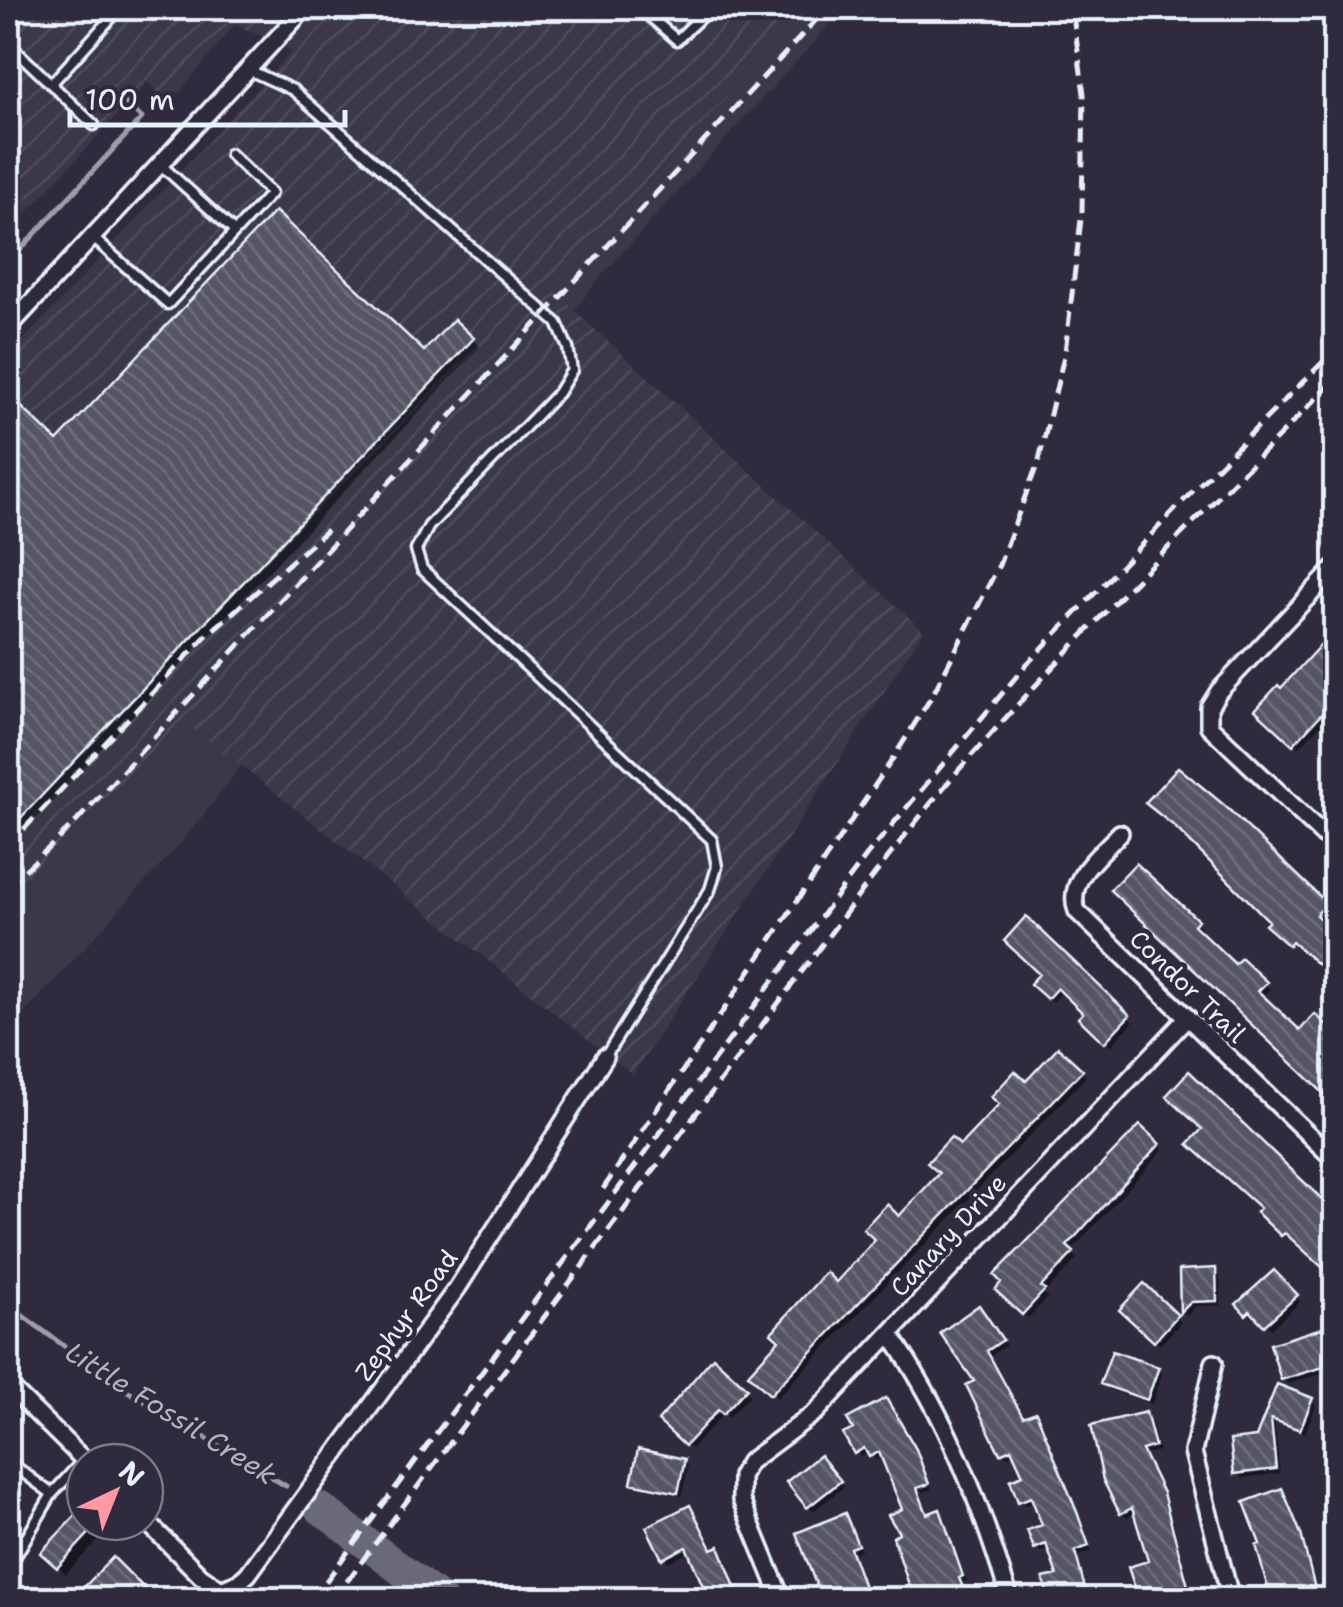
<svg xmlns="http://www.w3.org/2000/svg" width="1343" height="1607" viewBox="0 0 1343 1607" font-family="'Shantell Sans',sans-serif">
<defs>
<pattern id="industrial-furrows" width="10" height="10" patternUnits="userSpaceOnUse" patternTransform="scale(2.5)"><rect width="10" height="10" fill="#3b3749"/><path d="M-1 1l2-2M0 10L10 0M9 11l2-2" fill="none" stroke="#4e4b5b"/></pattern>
<pattern id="building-back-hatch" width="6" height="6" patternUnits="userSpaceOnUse" patternTransform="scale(2.5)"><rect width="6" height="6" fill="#575565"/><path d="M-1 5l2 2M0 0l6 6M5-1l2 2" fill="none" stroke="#6f6e7c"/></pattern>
</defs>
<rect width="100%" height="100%" fill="#2f2a3d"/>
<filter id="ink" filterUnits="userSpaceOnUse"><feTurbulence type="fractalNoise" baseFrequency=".01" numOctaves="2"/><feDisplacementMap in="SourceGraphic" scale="20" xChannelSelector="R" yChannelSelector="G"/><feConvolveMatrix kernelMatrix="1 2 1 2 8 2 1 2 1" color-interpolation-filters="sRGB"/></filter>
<g filter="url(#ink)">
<path fill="#3b3749" d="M809,8h36l-249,274 -265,355 -98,140 -51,65 -174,189v-163l544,-591 110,-109z"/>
<path fill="url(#industrial-furrows)" d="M8,8h801l-147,160 -116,116 378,347 -291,444 -439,-346 -186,182v-554l284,-306 -57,-27 -66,82 -21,-24 -140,151z"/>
<path fill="#0007" d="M454,322l26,25 -455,483 -17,-17v-412l2,-2 47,45 367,-90z
M1336,630v78l-37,40 -41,-38 23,-19z
M1336,773v17l-9,-8z
M1222,807l108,103 -2,3 8,7v58l-37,-32 -3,3 -22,-19z
M1136,866l65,61 -4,5 38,35 6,-6 29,28 -9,9 39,36 36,70 -88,-83 2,-3z
M1027,920l106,102 -22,24 -30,-28 5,-5 -23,-22 -10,11 -19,-18 9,-10z
M1058,1051l28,26 -309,321 -26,-24 148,-155 61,-70z
M1140,1129l23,21 -93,102 7,7 -33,35 4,3 -20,21 -30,-28z
M1215,1271l5,5 1,29 -25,1 -9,10 -4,-4 -2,-40z
M1274,1273l26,29 -29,27 -14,-15 -4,4 -13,-13z
M1144,1287l37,35 -21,23 -37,-35z
M983,1313l23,32 -16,12 35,62 10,-4 5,5 41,99 11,32 -14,5 12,44h-39l9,-24 -10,-27 -9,3 -5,-5 9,-21 -10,-24 -9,3 -5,-4 5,-24 -10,-24 -9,4 -5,-5 -25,-70z
M1332,1328l4,4v37l-48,15 -5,-5z
M713,1360l37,35 -21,22 -5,-4 -33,36 -29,-28z
M1157,1369l5,5 -10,30 -44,-15 -5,-5z
M1278,1387l38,18 -11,28 -31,-12 6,52 -38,5 -5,-5 21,-34z
M886,1401l34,56 12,32 -12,4 9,23 10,-4 5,5 23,64 -5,2 7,17h-52l-15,-66 3,-23 -22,-55 -7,4 -7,-8 -9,5 -4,-5z
M1146,1415l5,5 8,31 -15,3 23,46 24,90 -6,2 3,8h-47l10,-38 -15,-49 -9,5 -5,-5z
M683,1461l5,5 -6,30 -43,-9 -5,-5z
M825,1463l19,24 -31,24 -5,-5z
M1281,1491l24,50 15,59h-47l-10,-54z
M690,1508l23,43 5,-2 5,5 18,46h-32l-19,-48 -22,10 -4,-5z
M78,1516l22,22 -34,36 -22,-22z
M844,1516l17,34 -8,3 17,47h-45z"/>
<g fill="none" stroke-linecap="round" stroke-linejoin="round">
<path stroke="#9c9fab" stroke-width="5" d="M8,263l134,-145 -26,-23
M8,1305l108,79 170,102"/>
<path stroke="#696978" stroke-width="32" d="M320,1508l121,92"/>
</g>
<path fill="url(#building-back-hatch)" stroke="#e8f1f8" stroke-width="2.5" d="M275,211l149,140 30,-32 20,19 -459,486 -7,-8v-422l49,47z
M1323,642l13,12v44l-43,47 -38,-35 23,-25 3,3z
M1178,767l46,38 103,98 -11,12 20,19v46l-44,-38 -3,4 -24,-21 4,-4 -95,-95 -29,-23z
M1136,863l62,57 -4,5 41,39 6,-6 26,24 -9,9 42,39 15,-16 21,19v72l-226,-215z
M1026,916l104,99 -26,28 -26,-25 5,-5 -26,-25 -10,11 -17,-15 9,-10 -35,-33z
M1058,1047l25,23 -313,325 -22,-21 31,-34 -8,-7 55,-61 10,10 39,-42 -12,-11 24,-25 12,12 40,-43 -12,-10 24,-26 9,8 39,-41 -8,-7 24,-26 11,10z
M1189,1071l139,134 8,-9v84l-51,-47 -4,3 -25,-24 4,-4 -72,-64 14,-15 -36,-33z
M1140,1125l20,19 -93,102 7,6 -33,35 4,3 -23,25 -27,-25 6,-8 -7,-7z
M1216,1268l1,33 -26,1 -11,11 -1,-43z
M1274,1270l24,25 -34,31 -14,-15 -4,4 -10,-11z
M1144,1283l34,32 -24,27 -35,-32z
M979,1305l24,35 -16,11 36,66 13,-5 41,100 12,34 -14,5 13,49h-39l-6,-22 14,-3 -11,-31 -12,5 -7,-19 15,-5 -11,-28 -13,5 -8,-22 13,-5 -12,-26 -11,5 -34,-69 8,-4 -34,-48z
M1332,1325l4,38 -55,17 -11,-36z
M1112,1351l47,16 -12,33 -47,-16z
M713,1357l34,31 -24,26 -5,-4 -33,36 -27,-25z
M1277,1384l36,14 -13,32 -29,-11 5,50 -42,5 -4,-34 26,-3z
M886,1398l30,51 13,35 -12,4 10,26 13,-5 23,67 -4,2 9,22h-54l-21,-63 6,-4 -11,-18 14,-6 -23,-57 -10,5 -5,-9 -10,6 -11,-20 10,-5 -6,-10z
M1146,1412l9,34 -13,4 21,43 25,93 -6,2 4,12h-47l-11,-33 20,-6 -16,-53 -12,6 -17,-34 -12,-55z
M638,1449l47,10 -7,34 -47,-10z
M820,1455l21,26 -34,27 -21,-26z
M1282,1488l19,46 17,66h-47l-15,-55 4,-1 -16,-42z
M690,1505l22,44 7,-3 21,54h-31l-23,-53 -24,12 -16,-32z
M78,1513l16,15 -37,40 -17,-15z
M845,1513l13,32 -8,3 17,47 -14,5h-31l-26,-67z
M113,1557l43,43h-84z"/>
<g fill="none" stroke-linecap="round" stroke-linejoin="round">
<g stroke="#e8f1f8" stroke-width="15">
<path id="service" d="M640,8l37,32 33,-32
M8,43l86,82
M249,70l44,20 264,233 11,25 4,22 -14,23 -129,133 -13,24 6,19 290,271 5,27 -7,23 -105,167
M51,84l69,-76
M161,165l74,67 36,-39 -41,-39
M92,237l76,67 67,-72
M8,1461l44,33
M8,1569l44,-75 32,-35"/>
</g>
<g stroke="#e8f1f8" stroke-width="22">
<path id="minor" d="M8,328l297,-320
M1336,567l-117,124 -10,16v19l127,121
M1120,833c-19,21 -55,47 -43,78l259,250
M890,1334c57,82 91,170 120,266
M1214,1363l-21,89 38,148
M8,1385l78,77
M145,1520l56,56 20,14 17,-7 10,-9 210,-287 147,-230
M782,1600l-41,-100v-24l8,-14 67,-50 370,-393"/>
</g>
<use href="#service" stroke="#2f2a3d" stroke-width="8"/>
<use href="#minor" stroke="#2f2a3d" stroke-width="15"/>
<path stroke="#e8f1f8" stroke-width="5" stroke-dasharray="15 8" stroke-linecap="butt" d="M8,846l198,-210 121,-106
M8,886l66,-62 753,-816
M603,1189l289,-429 40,-64 67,-131 40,-105 26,-108 17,-141 2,-117 -12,-86
M312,1600l555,-745 159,-190 166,-173 144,-143
M333,1600l529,-709c39,-50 77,-101 120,-147 113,-126 235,-245 354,-365"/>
</g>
</g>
<g text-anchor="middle" stroke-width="9" stroke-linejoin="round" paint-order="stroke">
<g font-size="25" fill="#e8f1f8" stroke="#2f2a3d">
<text transform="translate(1188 986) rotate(44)" y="9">Condor Trail</text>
<text transform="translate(948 1235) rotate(-47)" y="9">Canary Drive</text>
<text transform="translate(406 1315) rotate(-54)" y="9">Zephyr Road</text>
</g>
<g font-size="28" font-style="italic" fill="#afb4be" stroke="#2f2a3d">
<text transform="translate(171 1413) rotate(32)" y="10">Little Fossil Creek</text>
</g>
</g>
<rect width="1343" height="1607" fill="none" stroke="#2f2a3d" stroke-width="40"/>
<rect x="20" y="20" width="1303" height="1567" fill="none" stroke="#e8f1f8" stroke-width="4" filter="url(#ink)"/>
<g transform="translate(115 1492) rotate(43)"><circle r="48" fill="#2f2a3d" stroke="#797a88" stroke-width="2.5"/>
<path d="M0-8L18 38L0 25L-18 38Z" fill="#ff9aa2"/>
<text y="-15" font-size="28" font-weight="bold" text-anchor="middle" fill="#e8f1f8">N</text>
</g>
<path d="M70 110v15h275v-15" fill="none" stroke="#e8f1f8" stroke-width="5"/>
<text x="85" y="110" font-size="30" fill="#e8f1f8" stroke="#2f2a3d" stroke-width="8" paint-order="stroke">100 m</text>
</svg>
